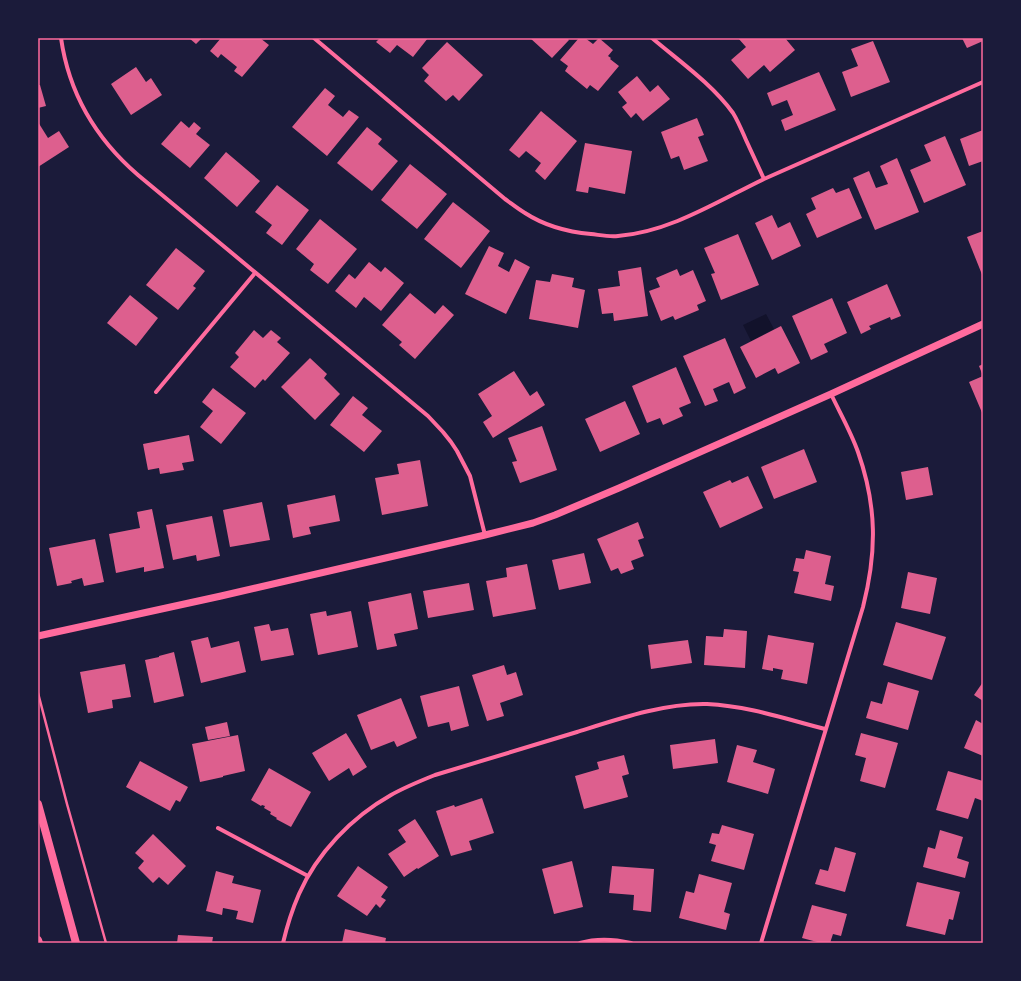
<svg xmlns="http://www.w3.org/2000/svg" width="1021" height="981" viewBox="0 0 1021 981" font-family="Arial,sans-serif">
<rect width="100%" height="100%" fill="#1b1b3a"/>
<path fill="#12122b" d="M766,314l8,15 -23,12 -8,-16z"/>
<path fill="#dd5f8e" d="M189,38h13l-6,6z
M221,38h39l9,7 -27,32 -8,-6 3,-4 -16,-13 -3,4 -8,-7z
M380,38h48l-15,19 -16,-12 -7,8 -14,-11z
M530,38h37l2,2 -17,18z
M579,38h6l8,6 6,-6 14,12 -5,6 3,2 -1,1 9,7 -21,25 -8,-6 -3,4 -22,-18 3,-5 -8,-6z
M738,38h47l10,12 -25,22 -6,-7 -16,14 -17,-19 15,-13z
M962,38h21v3l-16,7z
M873,41l17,41 -39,15 -9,-25 16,-6 -7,-17z
M447,42l36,33 -24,26 -6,-6 -7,6 -22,-20 5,-6 -7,-7z
M136,67l10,15 5,-4 11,17 -31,20 -20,-31z
M819,72l17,38 -51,21 -4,-11 12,-5 -6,-15 -15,6 -5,-13z
M637,76l13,16 8,-7 12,14 -27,22 -7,-8 -5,5 -9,-11 5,-4 -9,-11z
M38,85h2l6,21 -8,2z
M325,88l10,8 -7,9 15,12 6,-7 10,7 -32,39 -35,-29z
M541,111l36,30 -32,39 -10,-9 6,-8 -15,-12 -7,7 -10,-8z
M697,118l7,17 -6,2 10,24 -24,9 -5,-14 -8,3 -10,-27z
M181,121l8,7 5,-6 7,6 -5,6 14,11 -20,23 -29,-24z
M38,122l10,16 11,-7 10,16 -31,20z
M367,127l15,12 -4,5 20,17 -26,30 -35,-28z
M983,130v31l-14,5 -9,-27z
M945,136l21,49 -42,18 -14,-33 21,-9 -7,-16z
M585,143l47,8 -7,43 -36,-7 -1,6 -12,-2z
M226,152l34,29 -23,26 -33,-29z
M897,158l22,54 -44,18 -22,-52 16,-7 7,17 12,-4 -8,-18z
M410,164l37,30 -30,35 -36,-29z
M277,185l32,25 -27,35 -16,-12 6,-8 -17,-13z
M833,188l3,5 13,-5 13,30 -45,20 -11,-24 10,-5 -5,-11z
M453,202l37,29 -29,37 -37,-29z
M772,215l6,13 12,-6 11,24 -29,14 -17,-37z
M320,219l37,30 -29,35 -18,-14 4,-6 -18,-15z
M983,231v46l-16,-40z
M738,234l21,51 -38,15 -10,-26 4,-1 -11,-25z
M489,246l15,7 -6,13 11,6 6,-13 15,8 -24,47 -41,-20z
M176,248l29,23 -12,15 3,2 -18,22 -32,-25z
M369,262l12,10 4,-5 19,16 -23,28 -17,-14 -8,11 -21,-17 14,-17 6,5z
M641,267l7,49 -34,5 -1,-8 -11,1 -4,-25 22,-3 -2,-15z
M677,269l3,7 13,-6 13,31 -9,4 2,5 -24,10 -2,-4 -12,5 -12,-30 11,-4 -4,-9z
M552,274l22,4 -2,9 13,3 -7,38 -49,-9 7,-39 14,2z
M887,284l14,32 -10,4 -1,-3 -21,9 2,3 -10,5 -14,-32z
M410,293l25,21 8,-9 11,10 -39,44 -16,-14 3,-3 -20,-17z
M130,295l28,23 -22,28 -29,-23z
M832,298l15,35 -23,11 4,8 -17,8 -19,-44z
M781,326l19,37 -22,11 -3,-6 -19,10 -16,-31z
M254,330l9,8 8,-8 10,8 -4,4 13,11 -25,28 -2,-2 -8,9 -25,-21 9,-10 -4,-4z
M725,338l21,50 -12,6 -5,-12 -16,7 5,12 -13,5 -22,-50z
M310,358l17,16 -3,4 16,16 -25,26 -34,-33z
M983,364v51l-14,-33 14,-6 -4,-10z
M676,367l15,36 -12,5 4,8 -20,9 -3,-7 -13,5 -15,-37z
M514,371l16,25 7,-5 8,14 -52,33 -10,-16 9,-6 -14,-22z
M213,388l33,25 -25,31 -21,-17 13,-16 -11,-9z
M353,396l15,12 -6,7 20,16 -18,21 -34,-27z
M625,401l15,33 -40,18 -15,-33z
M542,426l15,44 -37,13 -8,-21 5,-1 -9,-23z
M189,435l5,26 -12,2 2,7 -24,4 -1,-6 -11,2 -5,-26z
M804,449l13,33 -43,17 -13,-32z
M420,460l8,46 -46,9 -7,-37 24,-4 -2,-10z
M928,467l5,28 -27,5 -5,-28z
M748,476l15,32 -43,20 -17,-36 27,-12 2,3z
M335,495l5,26 -31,6 2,7 -18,4 -6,-33z
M262,502l8,38 -40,7 -7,-37z
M152,509l12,59 -20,4v-5l-28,6 -7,-39 31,-6 -3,-16z
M212,516l8,40 -23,5 -1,-6 -23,5 -7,-35z
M638,522l6,16 -6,2 6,16 -13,5 3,8 -13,5 -3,-6 -7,3 -14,-32z
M95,539l9,43 -20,4 -2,-8 -11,3 1,2 -15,3 -8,-38z
M806,550l25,6 -6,28 9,2 -3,15 -37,-8 5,-21 -6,-1 3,-13 8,1z
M584,553l7,30 -32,7 -7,-30z
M527,564l9,45 -43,8 -7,-36 21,-4 -1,-9z
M908,572l29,6 -7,36 -29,-6z
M469,583l5,27 -46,8 -5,-27z
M411,593l7,36 -24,5 3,12 -20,4 -9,-48z
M326,611l1,5 24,-5 7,36 -40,8 -8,-41z
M896,622l50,15 -14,43 -49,-15z
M269,624l2,7 17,-3 6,27 -33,6 -7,-34z
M724,629l23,2 -2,37 -41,-3 2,-29 17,1z
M768,635l46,8 -7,41 -26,-5 2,-9 -10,-2v3l-11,-2z
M208,637l3,11 28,-7 7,31 -45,11 -10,-42z
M688,640l4,23 -41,6 -3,-24z
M174,652l10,44 -30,7 -9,-43 14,-3v-1z
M125,664l6,33 -19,3 1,8 -25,5 -8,-41z
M504,665l3,10 9,-3 7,23 -23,8 4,13 -17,5 -15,-46z
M888,682l31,9 -11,39 -42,-12 5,-17 11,3z
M983,682v19l-9,-6z
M459,686l10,40 -18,5 -2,-9 -21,5 -8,-31z
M401,698l16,40 -20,9 -3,-6 -23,9 -14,-35z
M976,720l7,4v32l-19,-8z
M227,722l3,14 -22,4 -3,-13z
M346,733l21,34 -14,9 -4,-8 -20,13 -17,-28z
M861,733l37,10 -13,45 -25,-7 6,-23 -11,-3z
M238,735l7,36 -22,5v1l-23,5 -8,-38z
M715,739l3,24 -45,6 -3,-24z
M737,745l20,5 -4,12 22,7 -7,25 -41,-12z
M624,755l5,19 -7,2 6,21 -44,12 -9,-33 24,-7 -2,-7z
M140,761l48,26 -8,15 -4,-2 -6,11 -44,-24z
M269,768l42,24 -20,35 -15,-8 1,-1 -7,-4 1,-2 -7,-4 1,-2 -3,-1 -1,1 -10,-6z
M948,771l35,10v20l-8,-3 -7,21 -32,-9z
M482,798l12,35 -25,8 3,9 -21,6 -15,-45 18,-6 1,2z
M415,819l24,37 -21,13 -1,-1 -13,9 -16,-23 18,-12 -8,-12z
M722,825l32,9 -10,36 -33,-9 5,-16 -7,-2 3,-10 7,1z
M940,830l23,7 -6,21 12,4 -4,16 -42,-11 5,-20 7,2z
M153,834l33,32 -18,19 -9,-8 -6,6 -15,-15 6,-7 -9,-8z
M835,847l21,6 -11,39 -30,-8 5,-15 8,2z
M572,861l11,46 -29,7 -12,-45z
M358,866l30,21 -7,10 5,3 -6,8 -4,-4 -9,12 -30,-20z
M612,866l42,3 -3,43 -18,-2 1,-15 -25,-2z
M216,871l18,5 -2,7 29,7 -8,33 -17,-4 2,-8 -15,-3 -1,7 -16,-4z
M699,874l33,9 -8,29 6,2 -4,16 -47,-12 7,-27 8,2z
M917,882l43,10 -7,28 -4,-1 -4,16 -39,-9z
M812,905l35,9 -6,22 -8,-2 -3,9h-9l-19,-5z
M345,929l41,9 -1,5h-43z
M178,935l35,2 -1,6h-35z"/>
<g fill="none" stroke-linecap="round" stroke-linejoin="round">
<path stroke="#ff6b9d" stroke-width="2.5" d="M38,693l29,111 39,139"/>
<path stroke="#ff6b9d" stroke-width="4" d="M61,38c8,56 34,100 77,137l290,241 15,16 8,10 6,9 13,25 15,59
M314,38l191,161c7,5 13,10 20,14 20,13 43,19 66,21 9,1 18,3 27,2 52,-4 100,-35 146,-57 73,-33 146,-65 219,-97
M652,38c27,23 60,46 81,75 5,8 9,18 13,27 6,13 12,26 18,39
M156,392l99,-119
M218,828l90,48
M283,943c4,-17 9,-33 16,-49 18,-41 53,-77 92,-99 14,-8 29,-14 44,-20 48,-15 95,-29 142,-43 41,-13 87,-29 130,-28 41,2 79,15 118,25
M580,943c17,-5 34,-4 51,0
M761,943l102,-336c14,-55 14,-101 -5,-155 -7,-20 -18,-39 -27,-58"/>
<path stroke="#ff6b9d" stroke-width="7" d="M38,636l183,-40 264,-61 48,-12 22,-8 64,-27 212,-94 152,-70"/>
<path stroke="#ff6b9d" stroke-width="8" d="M38,804l38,139
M38,940l1,3"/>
</g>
<rect width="1021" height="981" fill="none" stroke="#1b1b3a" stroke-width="78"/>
<rect x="39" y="39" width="943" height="903" fill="none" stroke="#ff6b9d" stroke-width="1.5"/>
</svg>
